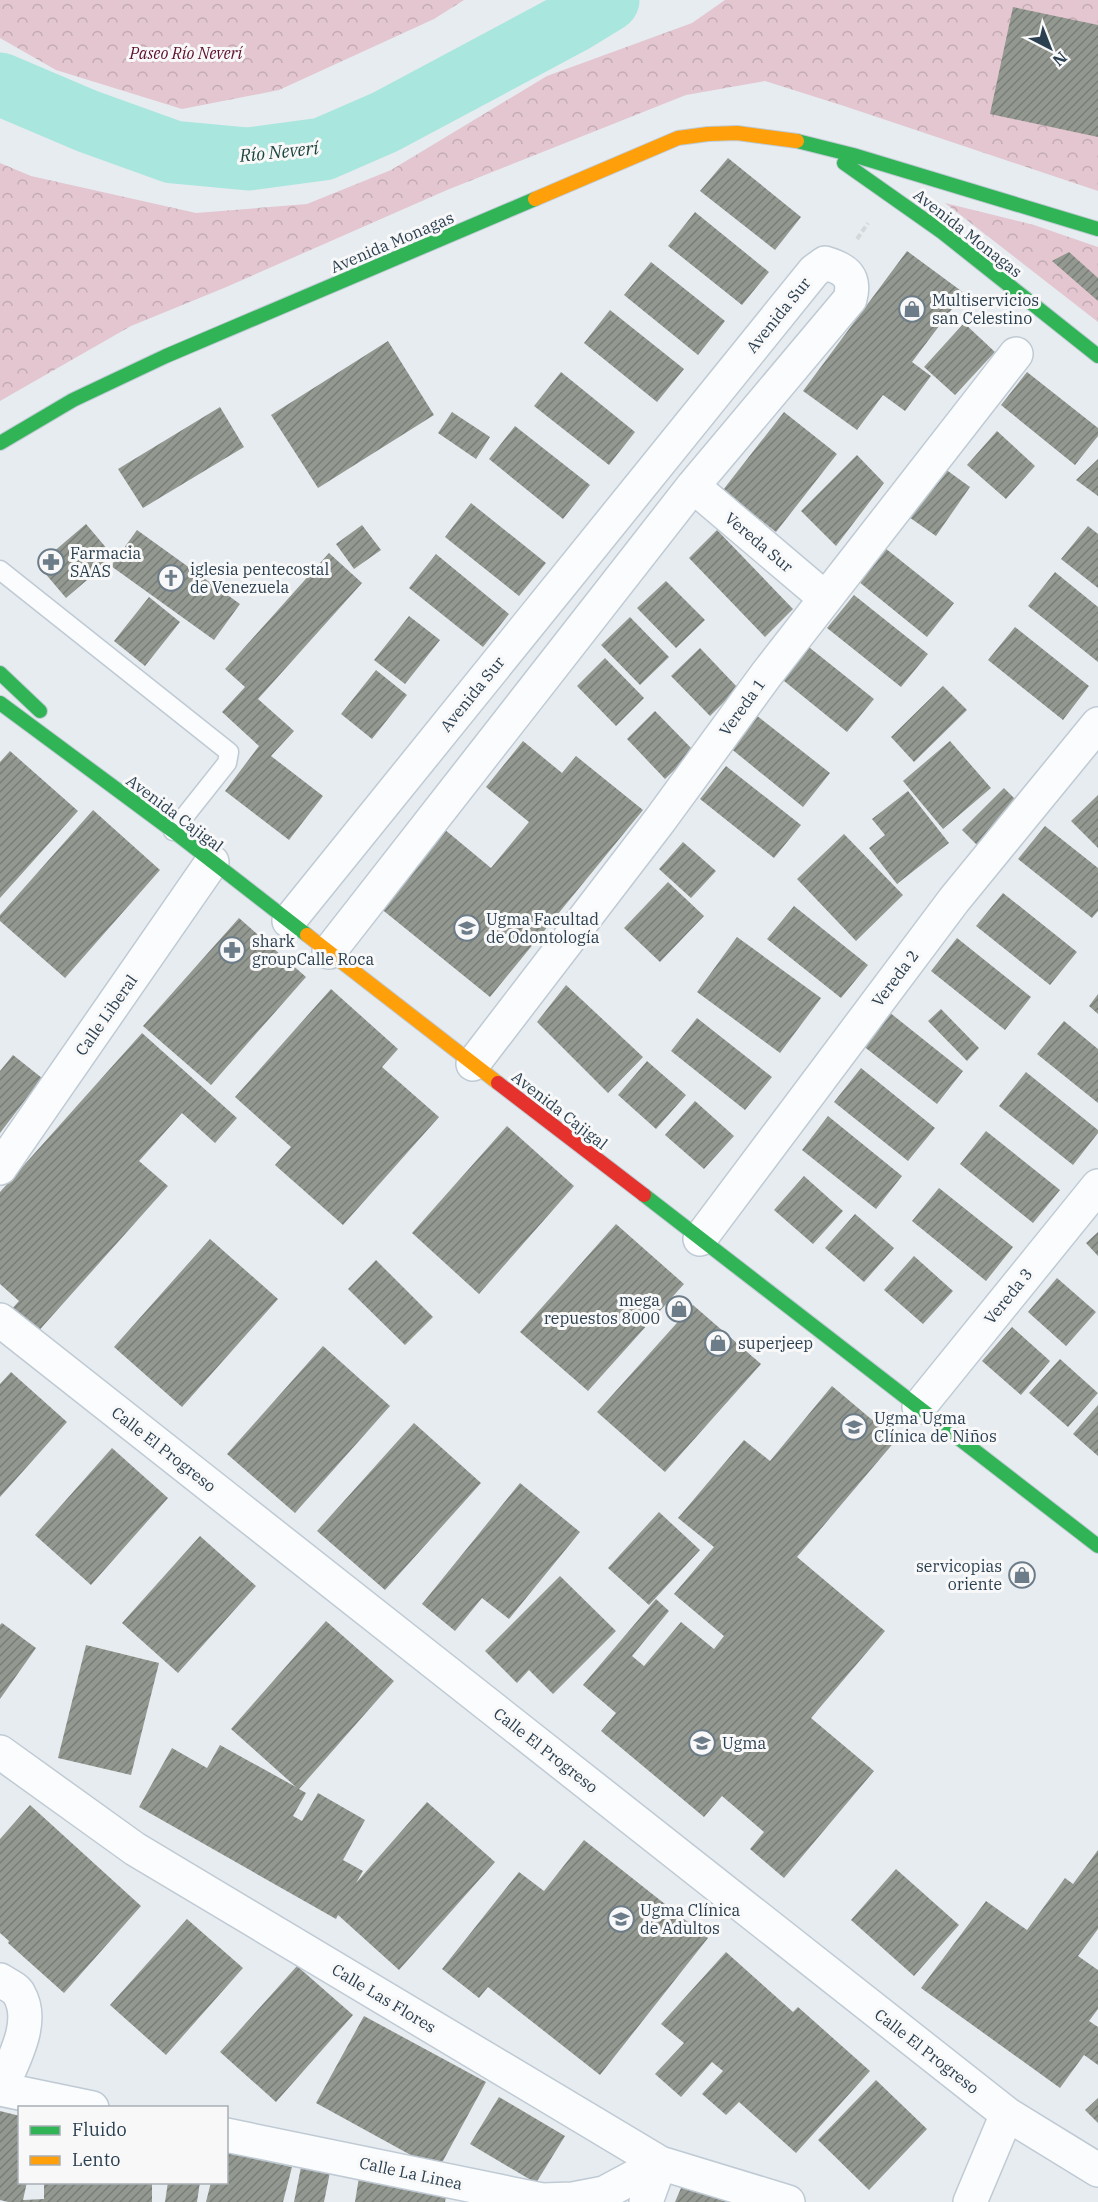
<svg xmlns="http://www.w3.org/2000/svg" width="1098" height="2202" viewBox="0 0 1098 2202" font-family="'IBM Plex Serif',serif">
<defs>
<pattern id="park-crowns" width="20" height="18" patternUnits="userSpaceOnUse" patternTransform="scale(1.5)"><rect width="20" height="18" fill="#e3c6cf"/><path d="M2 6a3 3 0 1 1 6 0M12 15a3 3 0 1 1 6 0" fill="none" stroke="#c3abb4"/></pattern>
<pattern id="building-hatch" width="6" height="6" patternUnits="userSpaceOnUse" patternTransform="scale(1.5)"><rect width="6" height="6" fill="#939890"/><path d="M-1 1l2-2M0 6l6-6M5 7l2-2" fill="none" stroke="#787d78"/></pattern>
</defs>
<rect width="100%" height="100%" fill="#e7ecf1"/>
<path fill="url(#park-crowns)" d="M0,0h464l-30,19 -155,71 -97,19 -126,-39 -56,-32z
M725,0h373v191l-254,-85 -79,-25 -79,14 -239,95 -223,98 -93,38 -131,75v-238l31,13 165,37 111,-9 84,-34 156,-94 145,-53z
M945,203l89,22 64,22v75z"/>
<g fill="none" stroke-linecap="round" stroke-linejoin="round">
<path stroke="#a9e6dd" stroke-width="63" d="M0,84l87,37 86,31 75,7 75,-10 62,-27 187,-100 36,-22"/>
</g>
<path fill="url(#building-hatch)" d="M1013,7l85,18v112l-108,-23z
M728,158l73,59 -26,33 -75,-59z
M695,212l74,60 -27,33 -74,-59z
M907,251l57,42 -52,69 19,14 -26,35 -22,-16 -26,35 -54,-39z
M1069,252l29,26v23l-46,-40z
M651,262l74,59 -27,34 -74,-60z
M610,310l74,59 -27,33 -73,-59z
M964,323l31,29 -40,43 -31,-28z
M388,341l46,74 -116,73 -47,-73z
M561,372l74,60 -26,33 -75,-59z
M1027,372l71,56v8l-23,29 -74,-60z
M220,407l24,40 -101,61 -25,-39z
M452,412l38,25 -14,22 -38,-26z
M784,412l53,42 -61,78 -53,-42z
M515,426l75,59 -27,34 -74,-60z
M997,431l38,35 -29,33 -39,-34z
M857,455l27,28 -48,63 -35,-35z
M1098,459v37l-22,-16z
M941,466l29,21 -34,49 -30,-21z
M471,503l75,60 -27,33 -74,-59z
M86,524l28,33 -48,41 -28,-33z
M362,525l19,25 -27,19 -18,-25z
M1088,526l10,8v54l-37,-29z
M137,530l103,74 -26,36 -103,-74z
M717,530l76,79 -28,28 -76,-79z
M880,544l74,59 -27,34 -74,-60z
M329,553l33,30 -104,116 36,32 -23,25 52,40 -34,44 -64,-49 34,-45 -37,-34 23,-25 -20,-18z
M436,554l73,60 -26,33 -74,-59z
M1055,572l43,35v55l-70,-56z
M666,581l39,39 -29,28 -39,-40z
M854,595l74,59 -27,33 -74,-59z
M149,597l31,25 -35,44 -31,-25z
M409,616l31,24 -35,44 -31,-24z
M630,617l39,40 -29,28 -39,-40z
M1015,627l74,59 -26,34 -75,-60z
M800,640l74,59 -27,33 -74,-60z
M700,648l38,40 -28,28 -39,-40z
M605,658l39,40 -28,28 -39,-40z
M376,670l31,25 -35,44 -31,-25z
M943,686l24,24 -53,52 -23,-25z
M655,711l39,40 -29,28 -38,-40z
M756,715l74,58 -27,34 -74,-60z
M523,741l39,32 14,-17 67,54 -153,187 -116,-94 64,-79 53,44 38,-46 -43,-35z
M950,741l41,47 -48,41 -40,-48z
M10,751l68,60 -78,87v-136z
M726,766l75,59 -27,33 -74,-59z
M1004,788l20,20 -42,42 -20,-20z
M908,791l41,52 -52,41 -28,-36 16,-13 -13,-16z
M1098,795v53l-27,-27z
M93,810l67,60 -95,108 -65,-57v-6z
M1045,826l53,42v43l-6,7 -74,-59z
M844,834l59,61 -47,46 -59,-62z
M683,842l33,29 -25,27 -32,-29z
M668,882l36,34 -44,46 -36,-34z
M1003,893l74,59 -27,33 -74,-59z
M794,906l74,59 -27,33 -74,-59z
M239,918l67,59 -95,108 -68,-59z
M737,937l84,61 -41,55 -83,-61z
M957,938l74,59 -26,33 -74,-59z
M566,985l77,72 -35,36 -71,-71z
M331,989l67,60 -16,18 57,50 -96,108 -68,-60 16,-18 -56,-50z
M1098,994v20l-9,-8z
M941,1009l38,39 -12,13 -39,-40z
M889,1012l74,59 -26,33 -75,-59z
M697,1018l75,59 -27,33 -74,-59z
M1064,1021l34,28v54l-61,-49z
M142,1033l95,85 -22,25 -33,-30 -43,48 29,25 -133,149 -26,-23 10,-11 -19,-17v-92z
M13,1055l29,23 -42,55v-62z
M647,1061l39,34 -30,34 -38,-34z
M861,1068l74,60 -27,33 -74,-59z
M1026,1072l72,58v3l-25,32 -74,-59z
M695,1101l39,35 -30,33 -39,-34z
M828,1116l74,60 -26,33 -74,-59z
M507,1126l67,60 -95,108 -67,-61z
M986,1131l74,59 -27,33 -73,-59z
M804,1176l39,35 -30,33 -39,-34z
M939,1188l74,59 -27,34 -74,-60z
M855,1214l39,34 -30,34 -39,-34z
M616,1224l68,60 -96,107 -68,-59z
M1098,1232v24l-12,-13z
M210,1239l68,60 -96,108 -68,-60z
M914,1256l39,35 -30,33 -39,-34z
M376,1260l57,57 -28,28 -57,-56z
M1057,1278l39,34 -30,34 -38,-34z
M693,1305l68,59 -96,108 -68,-60z
M1012,1327l38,34 -29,34 -39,-34z
M323,1346l67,60 -95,107 -68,-59z
M1060,1359l38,34 -30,34 -39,-34z
M11,1372l56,50 -67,75v-113z
M832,1386l64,54 -99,117 88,74 -74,87 63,53 -90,107 -34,-29 14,-17 -42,-36 -18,21 -103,-86 15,-18 -33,-28 73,-86 13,12 -37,45 12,10 37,-44 33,27 10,-13 -50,-42 40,-47 -36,-29 66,-78 26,21z
M1098,1405v51l-25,-22z
M414,1423l67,60 -96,107 -68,-59z
M112,1448l56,50 -77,87 -56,-50z
M520,1483l60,49 -71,87 -27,-21 -27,33 -33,-27z
M659,1512l41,38 -51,55 -41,-37z
M200,1536l56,50 -78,87 -56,-50z
M560,1576l56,55 -63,63 -24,-24 -12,13 -32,-32z
M326,1621l68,60 -95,108 7,4 -13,23 9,5 16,-28 47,27 -22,40 20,11 -7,12 71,-81 68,60 -96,108 -61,-55 -2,4 -197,-112 33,-59 35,20 13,-23 76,42 -65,-58z
M2,1623l34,25 -36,51v-74z
M86,1645l73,18 -28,112 -73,-17z
M30,1805l111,101 -77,87 -56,-50 1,-2 -9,-8v-94z
M584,1840l124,98 -108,137 -112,-88 -9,11 -37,-29 77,-97 25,19z
M1098,1850v79l-20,27 20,14v39l-9,12 9,6v38l-14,-10 -24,33 -139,-100 65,-87 41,29 38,-52 8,6z
M896,1869l63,56 -45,51 -63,-56z
M187,1919l56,49 -77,87 -56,-50z
M726,1952l67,60 5,-5 72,64 -74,82 -57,-51 -13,13 -24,-21 21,-23 -11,-9 -31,35 -26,-23 29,-31 -23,-19z
M297,1966l56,49 -77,87 -56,-50z
M364,2016l122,66 -48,88 -122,-67z
M876,2080l51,49 -58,61 -51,-50z
M499,2097l66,39 -29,47 -66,-39z
M1098,2098v25l-13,-13z
M0,2111l20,5v66h7l-4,18 21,-1v-17h108v20h-144l-8,-2z
M226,2152l66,15 -9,35h-77l5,-20h15z
M301,2167l29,5 -6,30h-30z
M359,2177l88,15 -2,10h-90z
M684,2181l47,21h-56z
M168,2182h32l-3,20h-32z"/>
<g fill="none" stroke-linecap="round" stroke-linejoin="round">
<g stroke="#bfcad4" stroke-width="21">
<path id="lane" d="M0,570l229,182 -2,11 -54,68"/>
</g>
<g stroke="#bfcad4" stroke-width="36">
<path id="street" d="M693,486l132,112
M289,921l525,-650 11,-8c21,6 31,14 25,36l-157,187 -364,466
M473,1064l187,-244 106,-145 250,-321
M0,1168l212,-306
M700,1239l254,-339 144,-176
M0,1320l1007,794 91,56
M919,1407l179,-221
M0,1752l135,97 525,314 128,39
M0,1980c6,4 16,8 19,14 17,29 -7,68 -18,95
M0,2089l92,19
M226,2135l316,65 31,-1 31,-6 56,-30
M646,2202l14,-39
M970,2202l37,-88"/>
</g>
<g stroke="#bfcad4" stroke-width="16">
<path id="fast" d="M797,141l56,14 245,74
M844,163l98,69 156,124
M0,443l73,-43 93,-44 369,-157
M0,673l40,38
M0,703l173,128 134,104
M644,1195l454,351"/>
</g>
<g stroke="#bfcad4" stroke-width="16">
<path id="slow" d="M535,199l143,-61 30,-4 29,-1 60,8
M307,935l191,148"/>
</g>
<g stroke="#bfcad4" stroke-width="16">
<path id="jam" d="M498,1083l146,112"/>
</g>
<path stroke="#d5d8d9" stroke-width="4" stroke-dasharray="6 3" stroke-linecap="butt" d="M857,239l11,-16"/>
<use href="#lane" stroke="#fbfcfd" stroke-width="18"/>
<use href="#street" stroke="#fbfcfd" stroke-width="33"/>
<use href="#fast" stroke="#30b455" stroke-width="14"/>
<use href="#slow" stroke="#ff9f0a" stroke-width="14"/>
<use href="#jam" stroke="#e5322d" stroke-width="14"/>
</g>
<defs>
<g id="shop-ring" transform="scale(1.35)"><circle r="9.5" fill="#f8f8f8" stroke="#6c7c88" stroke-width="1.5"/><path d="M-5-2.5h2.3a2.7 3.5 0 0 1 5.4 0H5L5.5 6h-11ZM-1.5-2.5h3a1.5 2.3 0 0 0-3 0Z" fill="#6c7c88"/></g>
<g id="pharmacy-ring" transform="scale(1.35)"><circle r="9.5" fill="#f8f8f8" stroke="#6c7c88" stroke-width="1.5"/><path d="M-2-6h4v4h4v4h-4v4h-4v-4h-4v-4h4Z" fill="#6c7c88"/></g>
<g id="church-ring" transform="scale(1.35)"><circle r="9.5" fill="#f8f8f8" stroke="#6c7c88" stroke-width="1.5"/><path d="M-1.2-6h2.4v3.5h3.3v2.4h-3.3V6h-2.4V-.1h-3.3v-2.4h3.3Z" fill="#6c7c88"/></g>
<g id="university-ring" transform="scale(1.35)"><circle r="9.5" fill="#f8f8f8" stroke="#6c7c88" stroke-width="1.5"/><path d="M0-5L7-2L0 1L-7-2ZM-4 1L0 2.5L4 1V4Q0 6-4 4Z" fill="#6c7c88"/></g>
</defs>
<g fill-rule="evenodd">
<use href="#shop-ring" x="912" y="309"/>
<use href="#pharmacy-ring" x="51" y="562"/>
<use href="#church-ring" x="171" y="578"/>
<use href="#university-ring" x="467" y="928"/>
<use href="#pharmacy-ring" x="232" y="950"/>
<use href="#shop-ring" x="679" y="1309"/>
<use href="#shop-ring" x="718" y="1343"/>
<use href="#university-ring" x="854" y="1427"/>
<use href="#shop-ring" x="1022" y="1575"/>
<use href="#university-ring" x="702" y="1743"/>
<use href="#university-ring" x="621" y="1919"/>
</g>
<g text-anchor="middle" stroke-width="6" stroke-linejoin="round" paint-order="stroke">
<g font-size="16" font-style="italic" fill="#5e0e2e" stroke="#f8f8f8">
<text x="186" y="59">Paseo Río Neverí</text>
</g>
<g font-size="16" fill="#2a3f50" stroke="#f8f8f8">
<text transform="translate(968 233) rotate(38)" y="6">Avenida Monagas</text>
<text transform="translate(392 242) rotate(-23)" y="6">Avenida Monagas</text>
<text transform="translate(778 315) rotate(-51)" y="6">Avenida Sur</text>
<text transform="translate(759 542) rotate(40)" y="6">Vereda Sur</text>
<text transform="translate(472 694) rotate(-51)" y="6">Avenida Sur</text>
<text transform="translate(742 707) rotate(-54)" y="6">Vereda 1</text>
<text transform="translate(175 813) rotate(37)" y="6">Avenida Cajigal</text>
<text transform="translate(895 978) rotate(-53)" y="6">Vereda 2</text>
<text transform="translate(106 1015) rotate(-55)" y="6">Calle Liberal</text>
<text transform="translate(560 1110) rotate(38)" y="6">Avenida Cajigal</text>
<text transform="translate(1008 1296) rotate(-51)" y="6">Vereda 3</text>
<text transform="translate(164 1449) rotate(38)" y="6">Calle El Progreso</text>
<text transform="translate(546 1750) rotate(38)" y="6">Calle El Progreso</text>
<text transform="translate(384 1998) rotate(31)" y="6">Calle Las Flores</text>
<text transform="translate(927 2051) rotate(38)" y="6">Calle El Progreso</text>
<text transform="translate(411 2173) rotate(12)" y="6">Calle La Linea</text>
</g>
<g font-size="16" fill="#2a3f50" stroke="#f8f8f8" text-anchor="start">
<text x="932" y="306">Multiservicios<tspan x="932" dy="18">san Celestino</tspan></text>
<text x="70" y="559">Farmacia<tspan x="70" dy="18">SAAS</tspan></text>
<text x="190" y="575">iglesia pentecostal<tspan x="190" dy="18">de Venezuela</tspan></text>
<text x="486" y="925">Ugma Facultad<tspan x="486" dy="18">de Odontología</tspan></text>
<text x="252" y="947">shark<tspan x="252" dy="18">groupCalle Roca</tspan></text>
<text x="660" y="1306" text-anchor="end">mega<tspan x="660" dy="18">repuestos 8000</tspan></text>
<text x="738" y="1349">superjeep</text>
<text x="874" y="1424">Ugma Ugma<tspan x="874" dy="18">Clínica de Niños</tspan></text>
<text x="1002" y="1572" text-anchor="end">servicopias<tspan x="1002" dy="18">oriente</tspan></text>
<text x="722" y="1749">Ugma</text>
<text x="640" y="1916">Ugma Clínica<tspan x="640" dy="18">de Adultos</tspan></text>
</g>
<g font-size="18" font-style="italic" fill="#1c443e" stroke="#f8f8f8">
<text transform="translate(279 152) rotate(-6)" y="6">Río Neverí</text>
</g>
</g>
<rect x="18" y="2106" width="210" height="78" fill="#f8f8f8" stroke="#a6aeb5" stroke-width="1.5"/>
<rect x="30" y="2126" width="30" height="9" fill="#30b455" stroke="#a6aeb5" stroke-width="1.5"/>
<text x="72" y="2136" font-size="18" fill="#2a3f50">Fluido</text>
<rect x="30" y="2156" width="30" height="9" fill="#ff9f0a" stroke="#a6aeb5" stroke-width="1.5"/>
<text x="72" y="2166" font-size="18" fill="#2a3f50">Lento</text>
<g transform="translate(1050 48) rotate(138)" stroke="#f8f8f8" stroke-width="4.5" paint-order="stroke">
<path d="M0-4.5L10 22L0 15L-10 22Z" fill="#2a3f50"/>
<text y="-9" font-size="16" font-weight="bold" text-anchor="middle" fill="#2a3f50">N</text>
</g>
</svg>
